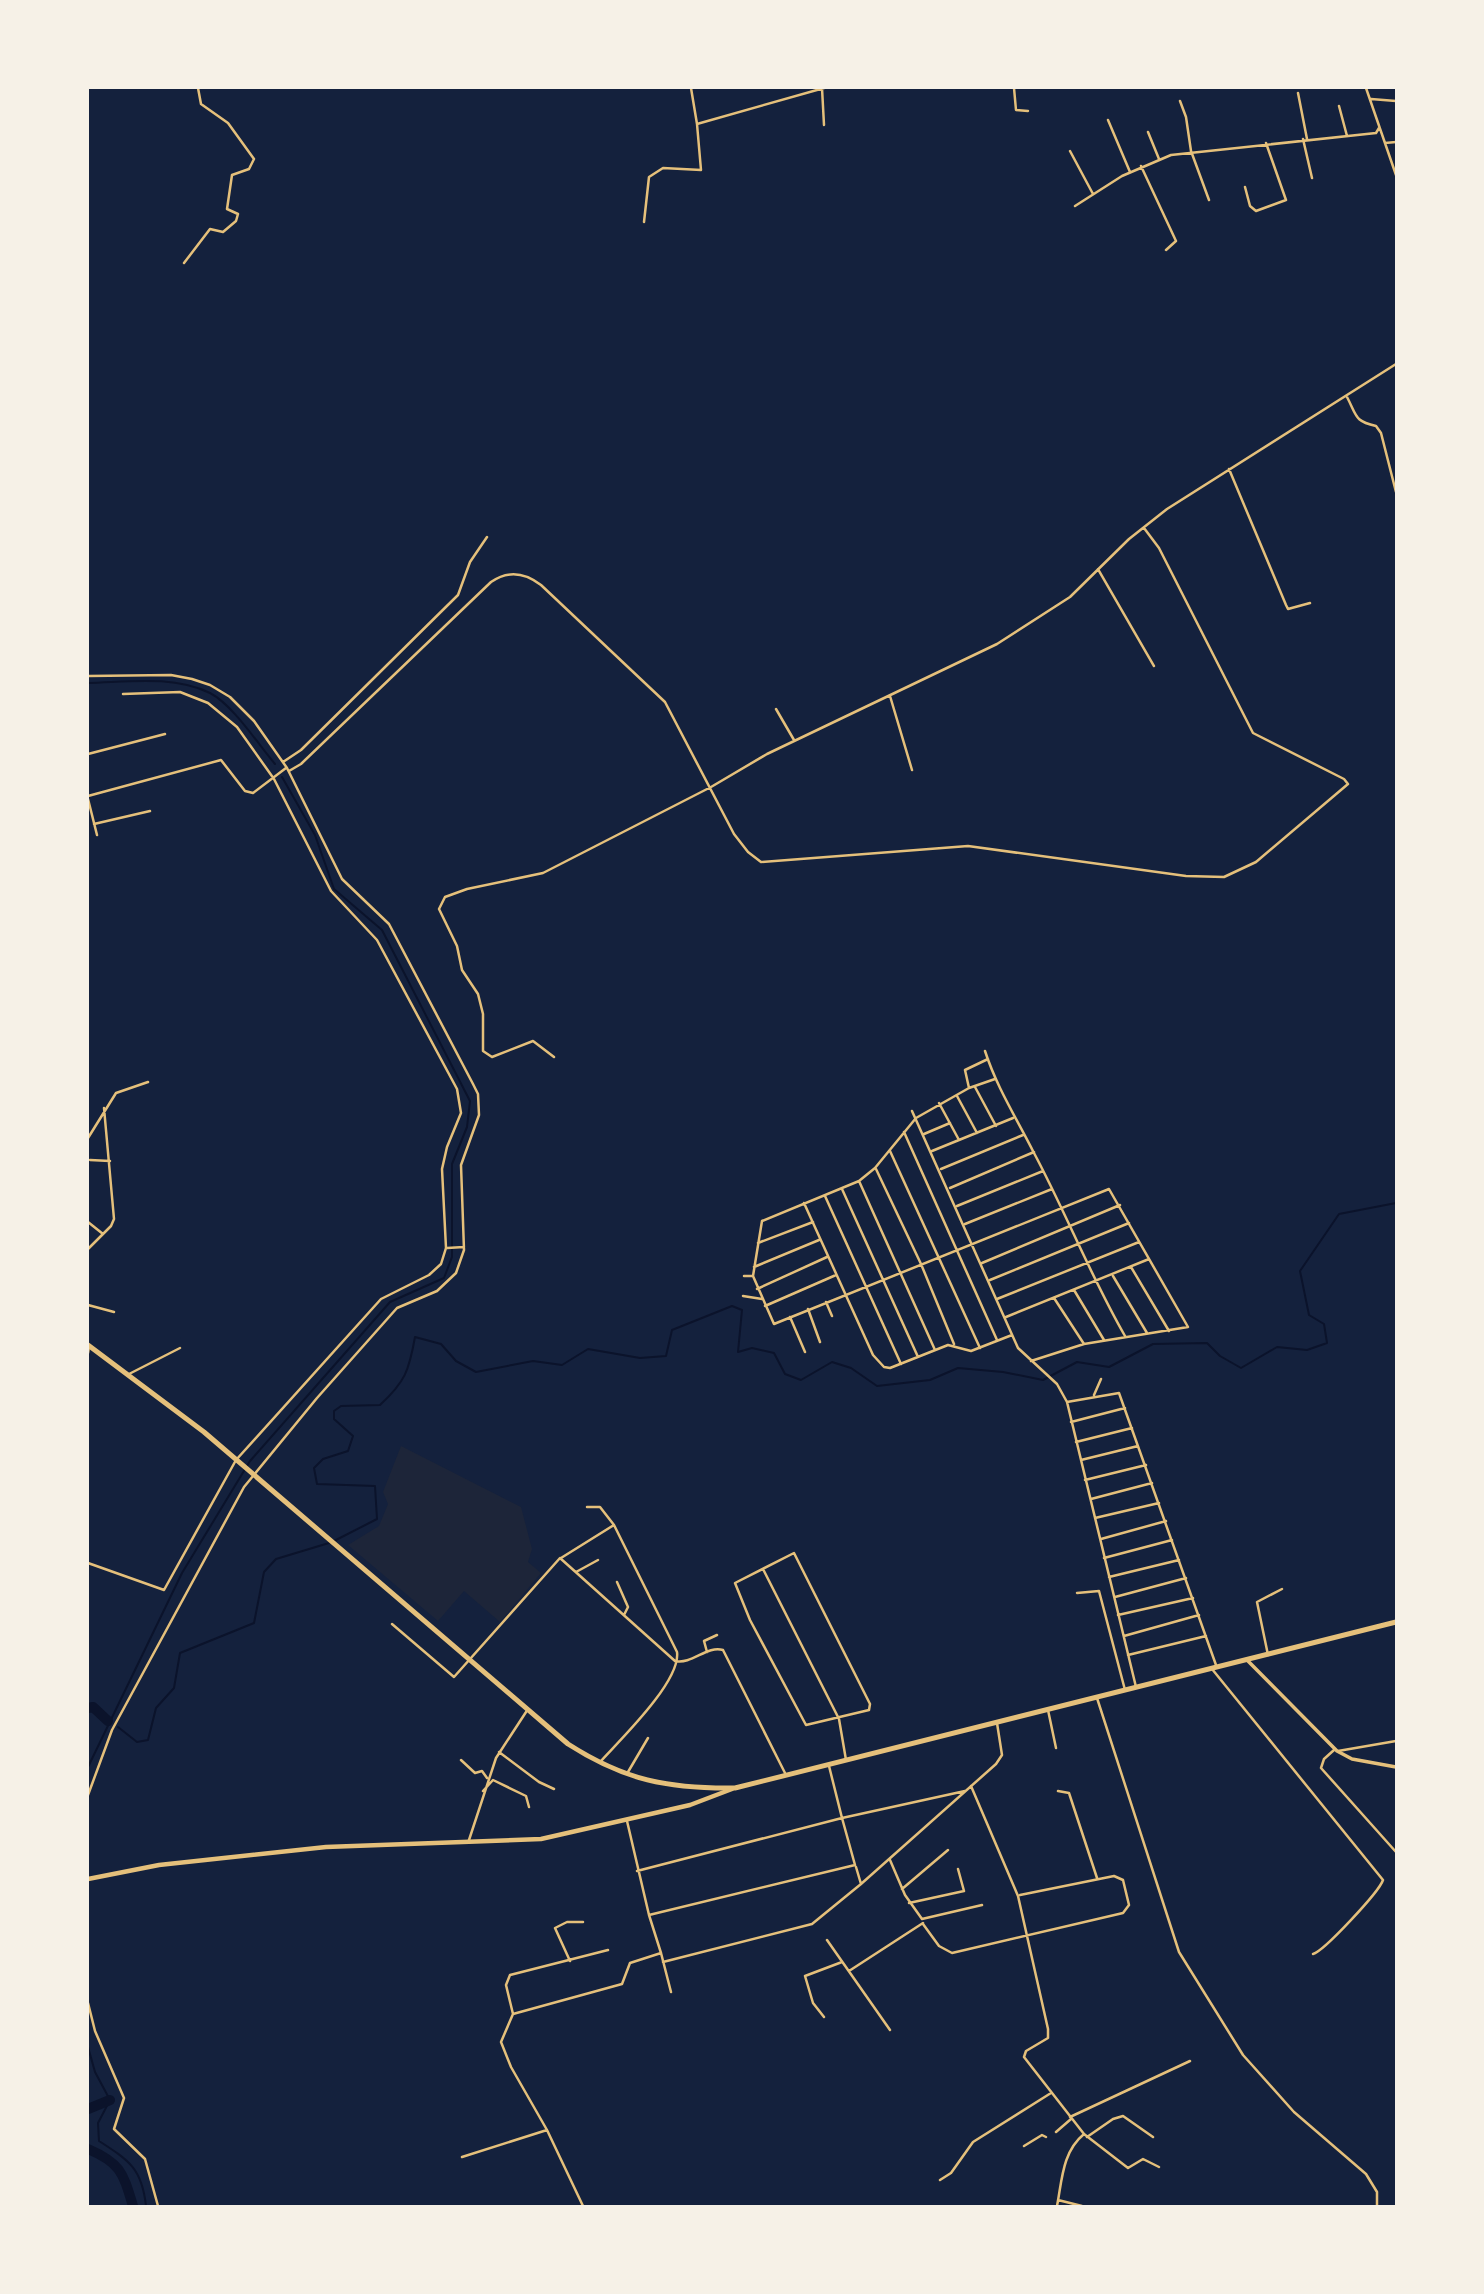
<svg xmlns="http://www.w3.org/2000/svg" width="1484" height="2294" viewBox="0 0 1484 2294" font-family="Arial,sans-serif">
<rect width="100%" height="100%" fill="#14213d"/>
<path fill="#1d2539" d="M401,1446l120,61 11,42 -4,13 13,11 -41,49 -36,-31 -26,30 -90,-76 31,-19 9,-22 -5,-12z"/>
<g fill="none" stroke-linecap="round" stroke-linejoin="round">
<path stroke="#0b132b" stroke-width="2" d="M88,683c40,-1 84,-8 122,10 23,12 48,51 65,71
M334,1541l43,-22 -2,-33 -58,-2 -3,-16 9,-9 25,-8 5,-15 -19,-17v-8l7,-5 39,-1c25,-23 29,-34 35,-68l26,7 15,17 20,11 57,-11 29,4 26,-16 52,9 26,-2 6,-26 60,-24 10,4 -4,42 14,-4 22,5 11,21 16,6 31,-18 19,6 26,18 53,-6 28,-12 45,4 40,8 34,-18 32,5 44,-23 54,-1 13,13 21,12 36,-21 30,3 20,-7 -3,-19 -15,-9 -9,-44 39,-57 57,-11
M118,1727l19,15 11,-2 8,-32 18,-20 6,-35 74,-30 10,-51 12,-13 53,-16
M88,1767l94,-194 68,-112 140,-159 54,-24 8,-21v-93l15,-37 3,-26 -88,-171 -48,-41 -19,-54 -33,-58
M88,2047l7,25 15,28 -12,23 1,18c31,20 43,28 47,65"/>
<path stroke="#0b132b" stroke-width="10" d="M88,1708l5,-1 15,14
M88,2109l22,-9
M88,2149c33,14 35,24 45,57"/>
<path stroke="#e5c07b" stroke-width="2.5" d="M691,88l6,36
M822,88l2,37
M1014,88l2,22 12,1
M1366,88l30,87
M1298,93l9,46
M1371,99l25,2
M1180,101l6,16 5,34 18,49
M1339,106l8,30
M1108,120l22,52
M1148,132l11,27
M1303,139l9,39
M1385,143l11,-1
M1070,151l23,43
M1141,166l35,75 -10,9
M1245,187l5,19 6,5 30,-11 -20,-57
M1075,206l47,-30 49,-21 205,-22 3,-5
M644,222l5,-45 14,-9 38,2 -4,-46 127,-36
M184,263l26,-34 13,3 13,-11 2,-7 -11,-5 5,-34 17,-6 5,-10 -26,-36 -27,-19 -3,-16
M1347,397c10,19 7,24 29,29l5,7 15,59
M1229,469l57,136 2,4 22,-6
M1098,569l56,97
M88,676l83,-1 21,4 18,6 20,12 24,24 33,47 55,111 47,45 84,160 5,10 1,21 -18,50 3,85 -8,23 -19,18 -40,17 -80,90 -73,89 -132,243 -24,65
M890,696l22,74
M776,709l18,31
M88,754l77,-20
M283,762l18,-12 157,-155 12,-33 17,-25
M289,771l12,-7 190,-182c17,-12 33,-10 50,3l124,117 69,132 14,18 13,10 207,-16 218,30 38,1 32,-15 92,-78 -4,-5 -91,-46 -94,-185 -15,-20
M88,796l133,-36 24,31 8,2 33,-25
M88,799l9,36
M94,824l56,-13
M985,1051c12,37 32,68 49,102 32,60 57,124 91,183
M554,1057l-21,-16 -41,16 -9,-6v-37l-5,-20 -16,-24 -5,-24 -18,-37 6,-12 22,-8 76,-16 168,-86 56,-33 230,-110 73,-47 59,-58 38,-30 229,-145
M995,1079l-26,9 -53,30 -41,50 -16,13 -97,40 -9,55 21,48 335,-135 79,138 -104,17 -53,17
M975,1087l21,39
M969,1088l-4,-18 23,-11
M957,1096l20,37
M939,1103l20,37
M912,1111l106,237 39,36 10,18 69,285
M904,1132l93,208
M924,1134l26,-11
M88,1138l28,-45 32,-11
M890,1151l90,197
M932,1151l81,-33
M90,1160l20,1
M876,1169l45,95 33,80
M941,1169l82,-34
M859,1181l76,169
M950,1188l84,-36
M842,1189l76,168
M825,1196l76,168
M804,1203l69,152 11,12 6,1 58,-23 23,6 41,-16
M957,1206l86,-35
M88,1222l15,12
M965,1224l87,-35
M758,1243l55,-21
M447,1248l17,-1
M88,1249l23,-23 3,-7 -10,-111
M982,1263l138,-58
M754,1267l65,-27
M1131,1267l38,64
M744,1276h9
M1113,1276l34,57
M990,1280l139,-57
M757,1289l70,-32
M1074,1290l30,50
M743,1296l19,3
M1054,1298l30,46
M997,1299l142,-57
M826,1302l6,14
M88,1305l26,7
M765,1306l71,-31
M808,1309l12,33
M790,1317l15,35
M1006,1317l143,-58
M88,1353l1,-7
M129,1374l51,-26
M1094,1395l7,-16
M1067,1402l52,-9 97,272
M1071,1422l54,-14
M1076,1442l56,-14
M1081,1460l57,-14
M1085,1480l61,-15
M1091,1499l61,-16
M587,1507h13l14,18
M1095,1518l64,-15
M1101,1539l65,-18
M794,1553l76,151 -1,6 -63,15 -56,-105 -15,-37z
M561,1558l53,-33 63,127c4,29 -56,87 -76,109
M1104,1558l68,-18
M88,1563l76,27 72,-130 145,-161 48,-24 12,-11 5,-16 -4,-79 5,-22 14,-34 -4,-24 -80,-149 -46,-49 -57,-112 -37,-52 -29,-24 -28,-11 -57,2
M763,1569l76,150 7,41
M576,1572l22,-12
M1109,1577l70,-17
M617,1582l11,25 -4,8
M1077,1593l22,-2 26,99
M1115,1597l71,-19
M1118,1615l75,-17
M392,1624l62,53 106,-119 115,103c17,4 32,-16 48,-11l62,123
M1124,1636l75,-21
M707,1652l-3,-11 13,-6
M1128,1655l78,-19
M1268,1655l-11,-53 25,-13
M1212,1669l171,211c-4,12 -59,71 -70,74
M1097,1698l82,254 64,103 51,57 72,62 11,18v14
M1048,1710l8,38
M1334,1750l-10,9 -3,9 75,84
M1338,1751l58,-10
M499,1752l40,30 15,7
M461,1760l14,13 7,-2 5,7
M829,1766l13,52 123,-27
M628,1772l20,-34
M971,1786l47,110 30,133v9l-22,13 -2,6 60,77c-22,18 -22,47 -27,72
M483,1791l10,-11 33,16 3,11
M1058,1791l11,2 28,85
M627,1821l22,94
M469,1840l27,-82 32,-49
M890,1860l15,35 17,24 60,-14
M856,1867l5,17 135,-120 6,-9 -5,-32
M902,1889l46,-39
M909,1903l55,-12 -6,-22
M923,1924l16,22 13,7 171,-40 6,-8 -6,-25 -9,-4 -94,19
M827,1940l63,90
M661,1953l10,39
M570,1961l-15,-33 12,-6h16
M663,1962l149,-38 49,-40
M849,1971l74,-48
M88,2003l7,28 29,67 -10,31 31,30 13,47
M513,2014l-7,-29 4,-10 98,-25
M824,2017l-11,-14 -8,-27 37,-14
M1070,2117l120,-56
M1056,2132l15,-13
M1084,2134l44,34 15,-9 16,8
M1087,2137l26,-18 10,-3 30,21
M1024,2146l18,-11 4,2
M462,2157l85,-27
M940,2180l11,-7 22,-31 78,-49
M1058,2200l24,6
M583,2206l-36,-76 -36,-63 -10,-25 12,-28 109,-30 8,-21 31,-10 -12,-38 206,-50 -13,-47 -205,53"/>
<path stroke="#e5c07b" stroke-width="3.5" d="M1247,1660l90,91 15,8 44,8"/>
<path stroke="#e5c07b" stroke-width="4.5" d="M88,1879l71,-14 167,-18 215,-8 149,-34 42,-16"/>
<path stroke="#e5c07b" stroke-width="5" d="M88,1345l116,87 364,312c56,36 100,45 167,44l661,-166"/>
</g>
<rect width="1484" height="2294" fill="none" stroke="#f6f1e7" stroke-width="178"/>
</svg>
